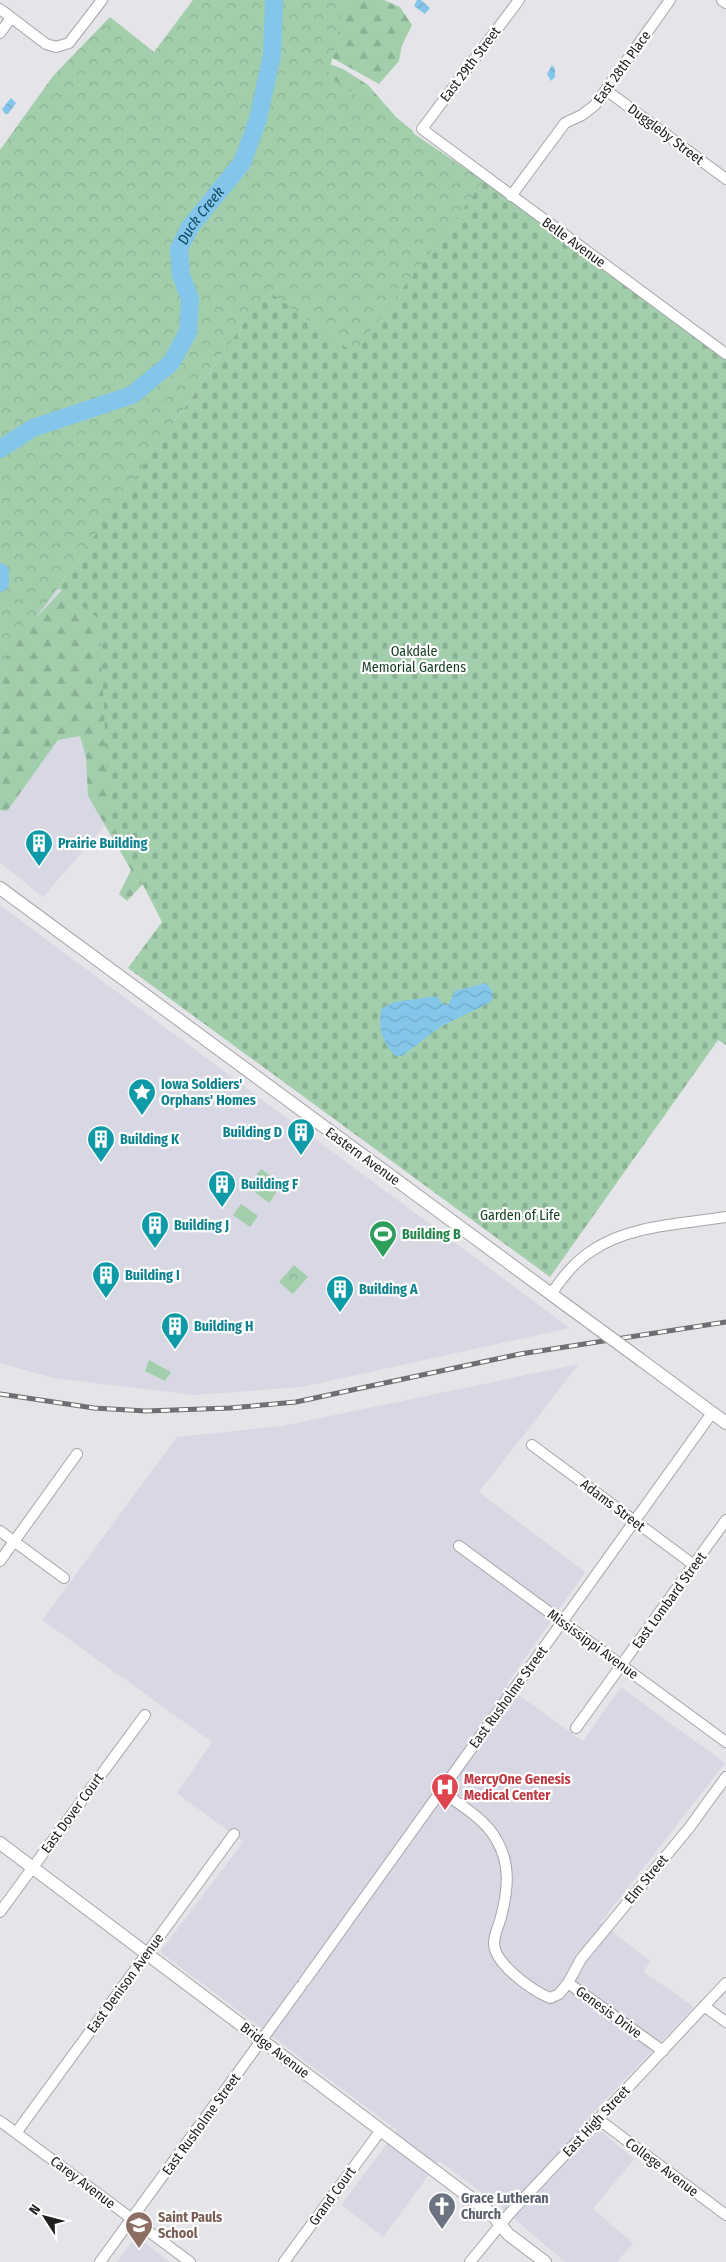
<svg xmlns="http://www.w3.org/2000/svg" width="726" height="2262" viewBox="0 0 726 2262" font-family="'Fira Sans Condensed',sans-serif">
<defs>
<pattern id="forest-firs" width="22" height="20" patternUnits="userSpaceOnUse" patternTransform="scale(1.25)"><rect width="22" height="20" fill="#a2ceac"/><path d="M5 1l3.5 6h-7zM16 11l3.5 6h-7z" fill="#8bb194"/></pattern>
<pattern id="cemetery-stones" width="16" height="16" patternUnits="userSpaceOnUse" patternTransform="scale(1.25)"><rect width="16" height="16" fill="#a2ceac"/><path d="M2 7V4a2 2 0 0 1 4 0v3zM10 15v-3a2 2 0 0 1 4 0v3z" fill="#8bb194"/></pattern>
<pattern id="park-crowns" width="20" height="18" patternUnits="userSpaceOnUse" patternTransform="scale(1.25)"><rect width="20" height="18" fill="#a2ceac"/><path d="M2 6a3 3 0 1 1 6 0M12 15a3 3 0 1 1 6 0" fill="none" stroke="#8bb194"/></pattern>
<pattern id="water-waves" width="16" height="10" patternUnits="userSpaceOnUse" patternTransform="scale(1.25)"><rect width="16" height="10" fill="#84c6ea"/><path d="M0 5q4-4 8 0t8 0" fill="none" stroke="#72aac8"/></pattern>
</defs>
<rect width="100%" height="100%" fill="#e5e5e9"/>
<path fill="#d7d8e3" d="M58,588l41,31 11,201 -67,77 -43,-34v-197z
M0,905l570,423 -268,59 -108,8 -141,-17 -53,-15z
M579,1364l-100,128 106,80 -79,114 77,55 38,-54 104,76 -124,159 50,40 -8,9 51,36 -107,112 47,40 -41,50 40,34 -16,19h-52l-63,-54 -63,-47 -56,76 -42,-32 56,-75 -237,-178 83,-110 -66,-49 35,-51 -170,-122 135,-183 105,-11z
M136,2236l34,26h-53z"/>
<path fill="#a2ceac" d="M241,1204l17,12 -8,11 -17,-12z
M149,1360l22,12 -6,9 -20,-10z"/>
<path fill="url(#forest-firs)" d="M340,0h44l16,7 12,18 -10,20 -3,16 -20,23 -54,-30z
M324,62l19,7 25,16 28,32 17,14 1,10 68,49 -90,130 -64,37 -170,511 -31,33 -8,-7 12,-24 -43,-74 -2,-39 -6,-21 -22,4 -51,71 -7,-1v-145l10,-20 57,-60 28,-62 58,-81 29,-25 46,-48 2,-55z"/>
<path fill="url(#cemetery-stones)" d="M484,181l242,178v686l-8,-5 -168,237 -422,-309 34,-46 -52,-102 -11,-201 -41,-31 209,-298 87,62z"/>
<path fill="url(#park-crowns)" d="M193,0h157l-6,8 -16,68 156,105 -130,172 -87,-63 -209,298 -58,78v-516l53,-74 57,-59 44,35z
M261,1169l21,15 -13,19 -21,-16z
M294,1265l14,12 -15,17 -14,-12z"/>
<path fill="url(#water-waves)" d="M417,0h4l9,8 -5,6 -11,-8z
M552,65l3,4v8l-4,4 -4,-7z
M11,98l5,5 -8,11h-3l-3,-5z
M486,983l7,9 -1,8 -5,4 -47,23 -38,29h-6c-14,-13 -19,-30 -14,-48l13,-6 42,-6 5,7 6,2 7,-14z"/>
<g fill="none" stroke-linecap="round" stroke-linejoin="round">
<g stroke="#84c6ea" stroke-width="18">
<path id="s1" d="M0,449l33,-21 99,-33 39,-32 17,-31 2,-33 -9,-24 -2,-26 11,-22 52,-64 16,-44 14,-64 2,-55"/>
<path d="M0,572v11"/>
</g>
<g stroke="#a5a5a9" stroke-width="12">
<path id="minor" d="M519,0l-97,129 304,225
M0,9l46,35 10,3 13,-4 33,-43
M0,33l11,-15
M606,90l120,89
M511,196l54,-73 17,-8 13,-10 75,-105
M551,1294c12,-17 24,-33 42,-44 37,-25 90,-26 133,-33
M532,1445l162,120
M0,1531l64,47
M459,1546l267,196
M0,1561l77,-107
M576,1728l150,-208
M441,1791c19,14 43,27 55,48 15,25 12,51 5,78 -2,8 -7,18 -7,26 0,21 39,48 56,55l9,-4 9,-11 95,68
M0,1912l145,-197
M304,1982l408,-569
M568,1983l13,-24 108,-131 37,-51
M704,2006l22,16
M598,2119l128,96
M0,2121l190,141
M16,2133l218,-299
M100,2262l201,-276
M284,2262l97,-132
M470,2262l40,-49 216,-230"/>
</g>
<g stroke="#a5a5a9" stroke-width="14">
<path id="tertiary" d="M723,0l3,2
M0,888l566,417
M641,1360l85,63
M0,1843l492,371 16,20 37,28"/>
</g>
<use href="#minor" stroke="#fff" stroke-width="10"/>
<use href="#tertiary" stroke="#fff" stroke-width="12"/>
<g stroke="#6f6f71" stroke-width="5">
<path id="rail" d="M0,1394l94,14 52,3 84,-3 66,-6 224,-48 206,-32"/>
</g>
<use href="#rail" stroke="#fff" stroke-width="3" stroke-dasharray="9" stroke-linecap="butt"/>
<g stroke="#a5a5a9" stroke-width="14" stroke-linecap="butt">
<path id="tertiary-bridge" d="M566,1305l75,55"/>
</g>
<use href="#tertiary-bridge" stroke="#fff" stroke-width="12"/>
</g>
<defs>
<g id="building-pin" transform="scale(1.4375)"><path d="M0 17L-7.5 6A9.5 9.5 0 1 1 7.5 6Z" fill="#0f9aa8" stroke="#fff"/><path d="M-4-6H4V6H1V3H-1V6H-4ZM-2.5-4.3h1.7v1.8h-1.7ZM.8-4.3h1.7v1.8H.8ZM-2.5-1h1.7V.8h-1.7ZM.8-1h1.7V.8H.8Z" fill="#fff"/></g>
<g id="sight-pin" transform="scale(1.4375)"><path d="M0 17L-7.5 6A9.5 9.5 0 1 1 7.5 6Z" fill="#0f9aa8" stroke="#fff"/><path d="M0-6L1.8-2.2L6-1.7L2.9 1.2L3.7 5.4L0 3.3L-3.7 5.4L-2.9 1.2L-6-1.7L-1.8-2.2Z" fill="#fff"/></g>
<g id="stadium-pin" transform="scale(1.4375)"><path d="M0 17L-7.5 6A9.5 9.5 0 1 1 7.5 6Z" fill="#2e9e5b" stroke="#fff"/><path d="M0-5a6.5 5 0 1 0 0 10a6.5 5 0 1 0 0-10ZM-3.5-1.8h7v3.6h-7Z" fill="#fff"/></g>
<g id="hospital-pin" transform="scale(1.4375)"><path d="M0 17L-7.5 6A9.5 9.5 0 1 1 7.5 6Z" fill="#e0444e" stroke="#fff"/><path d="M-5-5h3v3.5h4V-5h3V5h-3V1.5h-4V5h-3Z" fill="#fff"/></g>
<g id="church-pin" transform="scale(1.4375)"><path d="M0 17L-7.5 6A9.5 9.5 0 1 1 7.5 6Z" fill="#6b7280" stroke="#fff"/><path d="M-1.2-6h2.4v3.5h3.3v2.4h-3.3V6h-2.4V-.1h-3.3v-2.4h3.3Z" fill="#fff"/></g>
<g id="school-pin" transform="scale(1.4375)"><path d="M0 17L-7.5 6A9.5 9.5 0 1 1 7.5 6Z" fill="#8d6e63" stroke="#fff"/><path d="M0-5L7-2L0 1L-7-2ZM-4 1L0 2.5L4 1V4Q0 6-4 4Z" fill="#fff"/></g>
</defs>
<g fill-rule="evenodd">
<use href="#building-pin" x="39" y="843"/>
<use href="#sight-pin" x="142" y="1092"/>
<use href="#building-pin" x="301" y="1132"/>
<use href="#building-pin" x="101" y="1139"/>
<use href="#building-pin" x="222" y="1184"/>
<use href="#building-pin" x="155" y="1225"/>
<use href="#stadium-pin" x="383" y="1234"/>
<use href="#building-pin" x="106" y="1275"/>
<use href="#building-pin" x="340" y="1289"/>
<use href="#building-pin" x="175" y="1326"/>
<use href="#hospital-pin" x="445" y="1787"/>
<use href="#church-pin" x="442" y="2206"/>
<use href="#school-pin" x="139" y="2225"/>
</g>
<g text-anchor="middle" stroke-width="4.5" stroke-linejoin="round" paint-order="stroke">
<g font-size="14" fill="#202021" stroke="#fff">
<text transform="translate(470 64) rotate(-53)" y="5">East 29th Street</text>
<text transform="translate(622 67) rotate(-54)" y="5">East 28th Place</text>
<text transform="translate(666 134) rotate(37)" y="5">Duggleby Street</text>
<text transform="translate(574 242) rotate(36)" y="5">Belle Avenue</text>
<text transform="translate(363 1156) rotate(36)" y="5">Eastern Avenue</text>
<text transform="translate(613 1505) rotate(37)" y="5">Adams Street</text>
<text transform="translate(669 1600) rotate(-54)" y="5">East Lombard Street</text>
<text transform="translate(593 1644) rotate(36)" y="5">Mississippi Avenue</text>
<text transform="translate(508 1697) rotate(-54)" y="5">East Rusholme Street</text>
<text transform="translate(72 1813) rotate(-54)" y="5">East Dover Court</text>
<text transform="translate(646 1879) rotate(-50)" y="5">Elm Street</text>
<text transform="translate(125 1983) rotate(-54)" y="5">East Denison Avenue</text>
<text transform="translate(609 2012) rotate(36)" y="5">Genesis Drive</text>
<text transform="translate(275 2050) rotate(37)" y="5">Bridge Avenue</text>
<text transform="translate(596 2121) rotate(-47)" y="5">East High Street</text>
<text transform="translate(201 2124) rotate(-54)" y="5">East Rusholme Street</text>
<text transform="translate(662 2167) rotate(37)" y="5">College Avenue</text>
<text transform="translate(83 2182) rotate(37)" y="5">Carey Avenue</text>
<text transform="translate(332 2196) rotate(-54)" y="5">Grand Court</text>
</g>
<g font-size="14" fill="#164024" stroke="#fff">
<text x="414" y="656">Oakdale<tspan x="414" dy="16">Memorial Gardens</tspan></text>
<text x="520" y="1220">Garden of Life</text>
</g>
<g font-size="14" font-weight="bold" fill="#0d838f" stroke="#fff" text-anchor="start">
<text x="58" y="848">Prairie Building</text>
<text x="161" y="1089">Iowa Soldiers'<tspan x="161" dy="16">Orphans' Homes</tspan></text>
<text x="282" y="1137" text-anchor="end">Building D</text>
<text x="120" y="1144">Building K</text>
<text x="241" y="1189">Building F</text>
<text x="174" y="1230">Building J</text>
<text x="125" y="1280">Building I</text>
<text x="359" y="1294">Building A</text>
<text x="194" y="1331">Building H</text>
</g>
<g font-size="14" font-weight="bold" fill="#27864d" stroke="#fff" text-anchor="start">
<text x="402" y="1239">Building B</text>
</g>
<g font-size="14" font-weight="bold" fill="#be3a42" stroke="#fff" text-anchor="start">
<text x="464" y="1784">MercyOne Genesis<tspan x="464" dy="16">Medical Center</tspan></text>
</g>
<g font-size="14" font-weight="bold" fill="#5b616d" stroke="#fff" text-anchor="start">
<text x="461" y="2203">Grace Lutheran<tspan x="461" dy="16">Church</tspan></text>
</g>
<g font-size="14" font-weight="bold" fill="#785e54" stroke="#fff" text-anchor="start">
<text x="158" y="2222">Saint Pauls<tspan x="158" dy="16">School</tspan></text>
</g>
<g font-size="15" font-style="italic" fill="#0f465e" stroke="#fff">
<text dy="5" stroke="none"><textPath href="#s1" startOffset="354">Duck Creek</textPath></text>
</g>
</g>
<g transform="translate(45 2217) rotate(306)" stroke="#ffffff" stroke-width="4" paint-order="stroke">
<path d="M0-4L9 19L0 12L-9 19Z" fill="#202021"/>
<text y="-8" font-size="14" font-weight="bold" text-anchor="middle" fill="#202021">N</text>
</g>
</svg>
